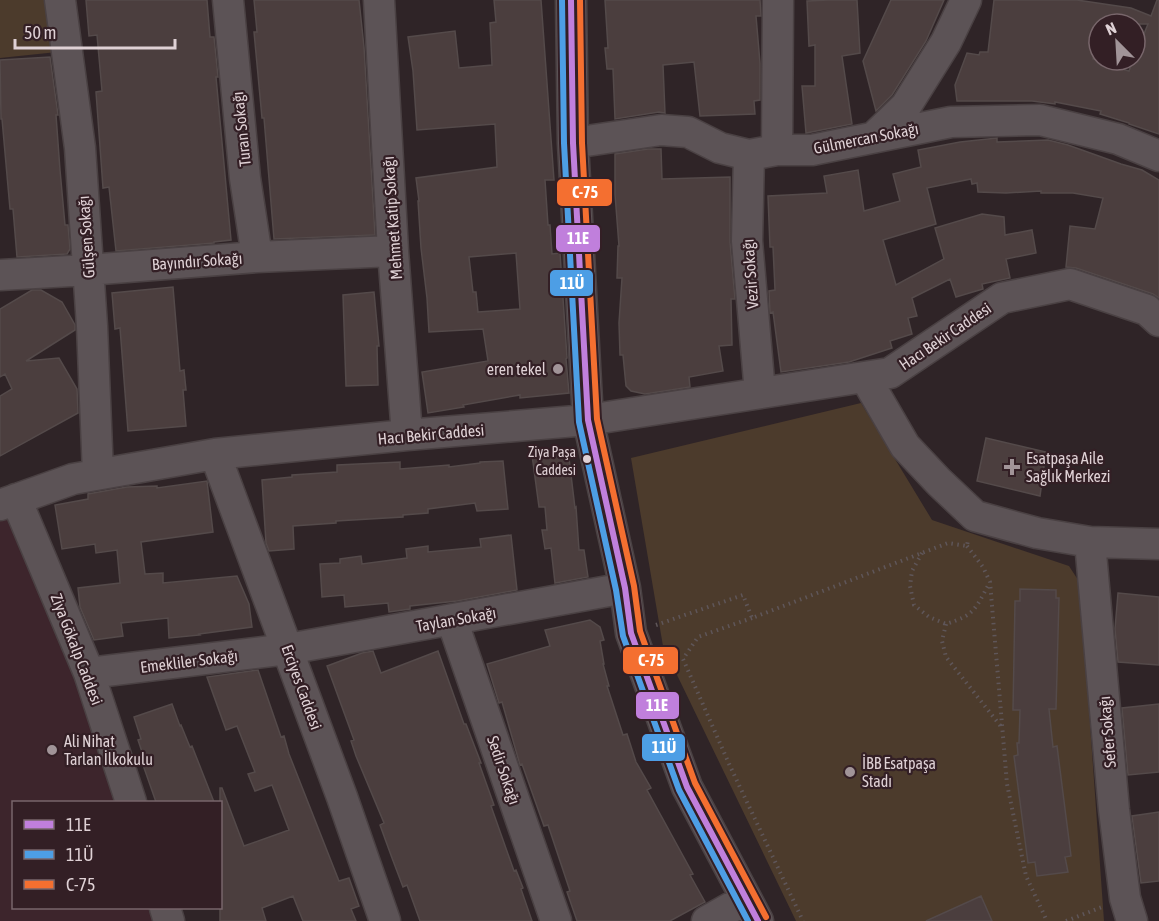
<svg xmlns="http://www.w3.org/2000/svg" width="1159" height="921" viewBox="0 0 1159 921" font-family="'Asap Condensed',sans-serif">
<rect width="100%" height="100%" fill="#2f2427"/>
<path fill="#3d252c" d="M10,510l70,160 41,132h-107v106h139l4,13h-157v-405z"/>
<path fill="#4c3b2c" d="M0,0h55l2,52 -57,6z
M861,403l71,117 137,46 11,17 24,338h-308l-133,-275 -32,-188z"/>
<path fill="#4b3e3e" stroke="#544a4a" stroke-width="1.5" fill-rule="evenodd" d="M86,0h121l3,37h4l4,40h-2l15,163 -17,2v1l-98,8 -7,-64 -6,1 -7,-96 6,-1 -5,-56 -8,1z
M254,0h105l5,47 11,188 -101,4 -10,-121h-2l-8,-86h3z
M494,0h47l13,180h-9l3,45h2l2,29 8,-1 7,105 -1,1 3,34 -49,5v-3l-57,10 1,2 -36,6 -6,-41 66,-11 -5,-32 -54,3 -2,-34 -6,-50 -3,-47h1l-3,-23 81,-11 -2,-43 -78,6 -4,-59 -5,-34 47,-6 4,37 33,-3 -2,-42 6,-1zM516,253l4,56 -42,3 -2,-20h-3l-4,-35z
M605,0h155l1,16h-5l4,47v37l-6,1 1,13 -55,2 -6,-54 -31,3 2,48 -6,-1 -44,7 -2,-50h-6l-2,-21h3z
M829,0h28l3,53 -18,3 10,68 -46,9 -4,-47h13v-41l-6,1 -2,-45z
M891,0h53l-18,41 -34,54 -16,16 -13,-50z
M994,0h83l54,8 20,8 6,-16h2v134l-30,-10v-1l-29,-9 1,-3 -46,-9v2l-23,-3h-75l-2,-16 12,-32 12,2 1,-3h8zM1099,24h49l-13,32v4h-2l-4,11 -28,-8v-2l-8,-2z
M50,57l8,58h-2l4,55 5,55h3l2,24 -3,5 -50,3 -4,-48h-3l-8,-90h-1l-1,-59z
M997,138v4l51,-2 20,5 53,19 21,6 17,10v118l-6,-4 -77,-26 -10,-1 4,-41 25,3 8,-31 -30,-5h-32v-2l-35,2 -28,-1 -1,-9 -5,1 -1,-5 -44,9 9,36 -53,16 13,45 48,-26 -9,-31 47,-14 22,3 1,18 27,-5 4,23 -30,6 4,19 -28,6 1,5 -27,8 -6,-18 -38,19 5,18 -9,2 4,16 -22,7 2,7 -43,14 -68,10 -8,-60 -3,1 -1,-22 6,-1 -2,-43h-3l-2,-51 59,-3 -3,-17 34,-6 6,41 36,-10 -7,-27 28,-7 -3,-17 42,-8z
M648,149h13l1,30 68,-2v65l5,57h-4l1,46 -13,1 4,25 -34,6 1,10 -45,7 -14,-3 -5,-5 -3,-31h-3l-1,-32 3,-45h-5l1,-32h1l-4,-52v-40z
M173,287l7,84 4,-1 2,20h-3l3,36 -58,5 -8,-103 -5,1 -3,-36z
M32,290h9l21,12 13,23v5l-49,31 33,-3 18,31 1,24 -78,43v-60l12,-7 -7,-15 -5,3v-68z
M374,292l5,54h-2l1,39 -32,1 -3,-91z
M986,438l60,14 -6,44 -63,-15z
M568,450l7,58 1,-1 3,43h5l4,27 -33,6 -4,-35 -6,1 -3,-19h5l-2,-23h-6l-7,-52z
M503,461l5,48 -31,2 -2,-8 -47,6v4l-25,2v2l-67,4v2l-43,3 1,23 -25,2 -3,-8 -4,-63 30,-3v-2l45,-3v-7l63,-3v7l49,-4v2l31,-4v-1z
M207,481l6,51 -72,10 4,32 18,-1v10l74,-7 12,28 3,23 -53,7 1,1 -31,3 -1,-20 -47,5 2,13 -29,4 -14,-33 -2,-19 42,-5 -3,-33 -21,3 -1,-9 -33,5 -7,-44 33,-6v-5l39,-7 30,-1v2z
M511,535l6,55 -60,11 -47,5v3l-21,3 -1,-9 -43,4 -1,-12 -22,2 -2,-33 20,-1v-4l21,-3 1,8 45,-6 -1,-9 22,-3v6l53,-5 -1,-8z
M1020,589l36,1v8h3l-3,111h-7l4,38 4,-1 14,110 -6,1 3,15 -31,4 -2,-14 -7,1 -14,-107 4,-1 -1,-12h2l1,-33h-7l2,-109h5z
M1118,593l41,4v68l-41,-3 -3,-33z
M590,620l10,7 4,13 -4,1 4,23h-1l6,22h-2l16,49 4,-1 9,28 15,26 -4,2 46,84 -3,1 15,27 -35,19h-93l-10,-29 3,-1 -22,-66 -4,1 -22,-62 -2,1 -18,-63 -3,1 -12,-39 63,-18 -5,-16z
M373,651l8,22 57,-22 26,73h2l15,39h-2l15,42 -3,1 23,65 2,-1 7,18 -2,1 11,32h-112l-13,-36 -4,2 -11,-29 -12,-33 4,-2 -28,-67 -5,-15 3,-1 -27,-74 35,-13z
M258,670l23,67 3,-1 5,18 50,127 10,-3 10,28 -8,3 5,12h-53l-10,-25 -31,12 4,13h-46v-133h2l22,58 45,-16 -17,-45 -17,6 -7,-17 7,-2 -18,-46 -11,4 -19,-53z
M172,704l8,22 1,-1 9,22 2,-1 22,56h-58l-13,-37 3,-1 -8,-24 3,-1 -7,-22z
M1159,704v68l-31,3 -6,-67z
M1159,812v69l-18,2 -9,-67z
M981,896l11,25h-66z"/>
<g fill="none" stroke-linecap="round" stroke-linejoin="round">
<g stroke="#4a4143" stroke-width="33">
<path id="minor" d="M60,0l20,148 12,178 6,148
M228,0l17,178 12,79
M379,0l14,251 14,184
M571,0l2,143 15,277 37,168 6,45 56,154 71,134
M874,137l32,-31 40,-64 20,-42
M573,143l88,-13 27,2 32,16 29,7 28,-5h35l139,-28 89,-2 78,19 41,17
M777,150l1,-150
M749,155l-2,86 13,152
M0,275l88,-5 169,-13 136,-6
M865,377l40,69 34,36 36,34 62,17 53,9 69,2
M215,454l127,343 43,124
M16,499l73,174 42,129
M0,505l73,-26 142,-25 192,-19 181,-15 302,-47 112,-75 68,-14 77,26 12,11
M1090,542l24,268 11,88 7,23
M452,620l104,301
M89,673l199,-24 337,-61
M165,908l4,13
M707,921l39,-22"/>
</g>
<path stroke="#5f5659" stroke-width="4" stroke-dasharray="1.5 4.5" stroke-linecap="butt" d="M967,546l16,21 7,15 17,202 19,92 21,45
M922,553l-10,18 -2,15 4,19 15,12 17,7c29,-9 29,-15 43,-40
M752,618l-54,19 -15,22 47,107 73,155
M946,624l-4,17 4,16 57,72
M656,625l87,-30 9,23 196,-75 19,3 1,-6
M1066,921l36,-14"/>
<use href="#minor" stroke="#5c5356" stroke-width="30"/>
<g stroke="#331f25" stroke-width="10">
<path id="bus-1" d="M571,0l2,143 15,277 37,168 6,45 56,154 71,134"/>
</g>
<g stroke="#331f25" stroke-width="10">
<path id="bus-2" d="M562,0l2,143 15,279 37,168 7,46 56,154 69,131"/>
</g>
<g stroke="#331f25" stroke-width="10">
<path id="bus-3" d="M580,0l2,143 15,276 37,167 6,45 55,152 71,134"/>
</g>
<use href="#bus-1" stroke="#c07fdc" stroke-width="6"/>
<use href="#bus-2" stroke="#4d9ee5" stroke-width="6"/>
<use href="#bus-3" stroke="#f46f30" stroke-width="6"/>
</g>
<g fill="#a19498" stroke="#331f25" stroke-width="2">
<circle cx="558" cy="369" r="6"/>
<path d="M1009 458h6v6h6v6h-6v6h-6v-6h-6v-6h6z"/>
<circle cx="52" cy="750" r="6"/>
<circle cx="850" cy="772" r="6"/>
</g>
<circle fill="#dfd1d5" stroke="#331f25" stroke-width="2" cx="587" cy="459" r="5"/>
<g text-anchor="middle" stroke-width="4.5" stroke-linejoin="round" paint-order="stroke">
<g font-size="14" fill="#dfd1d5" stroke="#331f25" text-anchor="end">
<text x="576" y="457">Ziya Paşa<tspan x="576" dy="18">Caddesi</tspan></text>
</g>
<g font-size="16" fill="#dfd1d5" stroke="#331f25">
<text transform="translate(241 129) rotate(-96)" y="6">Turan Sokağı</text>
<text transform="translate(866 138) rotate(-11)" y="6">Gülmercan Sokağı</text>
<text transform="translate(392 218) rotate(-94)" y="6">Mehmet Katip Sokağı</text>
<text transform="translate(86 237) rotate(-94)" y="6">Gülşen Sokağı</text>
<text transform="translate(197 261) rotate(-4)" y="6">Bayındır Sokağı</text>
<text transform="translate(750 274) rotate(-94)" y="6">Vezir Sokağı</text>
<text transform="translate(945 336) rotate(-34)" y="6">Hacı Bekir Caddesi</text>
<text transform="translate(431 434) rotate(-5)" y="6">Hacı Bekir Caddesi</text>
<text transform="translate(456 619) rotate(-10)" y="6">Taylan Sokağı</text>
<text transform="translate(77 649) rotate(69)" y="6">Ziya Gökalp Caddesi</text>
<text transform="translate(189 661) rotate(-7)" y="6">Emekliler Sokağı</text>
<text transform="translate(302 687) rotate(70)" y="6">Erciyes Caddesi</text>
<text transform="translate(1107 732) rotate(-95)" y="6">Sefer Sokağı</text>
<text transform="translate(504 770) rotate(71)" y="6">Sedir Sokağı</text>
</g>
<g font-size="16" fill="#dfd1d5" stroke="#331f25" text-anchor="start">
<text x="546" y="375" text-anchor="end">eren tekel</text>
<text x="1026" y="464">Esatpaşa Aile<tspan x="1026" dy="18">Sağlık Merkezi</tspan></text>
<text x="64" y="747">Ali Nihat<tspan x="64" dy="18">Tarlan İlkokulu</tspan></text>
<text x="862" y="769">İBB Esatpaşa<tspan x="862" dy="18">Stadı</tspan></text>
</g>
</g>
<g stroke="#331f25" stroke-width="2">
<rect x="556" y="178" width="57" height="29" rx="6" fill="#f46f30"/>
<rect x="555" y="224" width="46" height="29" rx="6" fill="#c07fdc"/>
<rect x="549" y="269" width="45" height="28" rx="6" fill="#4d9ee5"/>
<rect x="622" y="646" width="57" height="29" rx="6" fill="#f46f30"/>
<rect x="635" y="691" width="45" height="29" rx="6" fill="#c07fdc"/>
<rect x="641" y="733" width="45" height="29" rx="6" fill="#4d9ee5"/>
</g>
<g font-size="16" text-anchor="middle" font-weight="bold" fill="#fff">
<text x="585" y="198">C-75</text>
<text x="578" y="244">11E</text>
<text x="572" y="289">11Ü</text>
<text x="651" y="666">C-75</text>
<text x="657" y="711">11E</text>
<text x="664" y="753">11Ü</text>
</g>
<rect x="12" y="801" width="210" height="108" fill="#331f25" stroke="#78666b" stroke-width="1.5"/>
<rect x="24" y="820" width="30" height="9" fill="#c07fdc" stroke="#78666b" stroke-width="1.5"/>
<text x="66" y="831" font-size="18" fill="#dfd1d5">11E</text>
<rect x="24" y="850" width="30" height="9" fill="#4d9ee5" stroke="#78666b" stroke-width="1.5"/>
<text x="66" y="861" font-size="18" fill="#dfd1d5">11Ü</text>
<rect x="24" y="880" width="30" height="9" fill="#f46f30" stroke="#78666b" stroke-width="1.5"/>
<text x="66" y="891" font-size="18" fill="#dfd1d5">C-75</text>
<g transform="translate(1117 42) rotate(336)"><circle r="28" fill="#331f25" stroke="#78666b" stroke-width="1.5"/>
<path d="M0-4.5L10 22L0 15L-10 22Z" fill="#a19498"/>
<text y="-9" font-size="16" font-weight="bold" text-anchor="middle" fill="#dfd1d5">N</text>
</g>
<path d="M15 39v9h160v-9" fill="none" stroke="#dfd1d5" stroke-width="3"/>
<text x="24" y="39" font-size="18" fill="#dfd1d5" stroke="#331f25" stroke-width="4.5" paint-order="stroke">50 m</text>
</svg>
